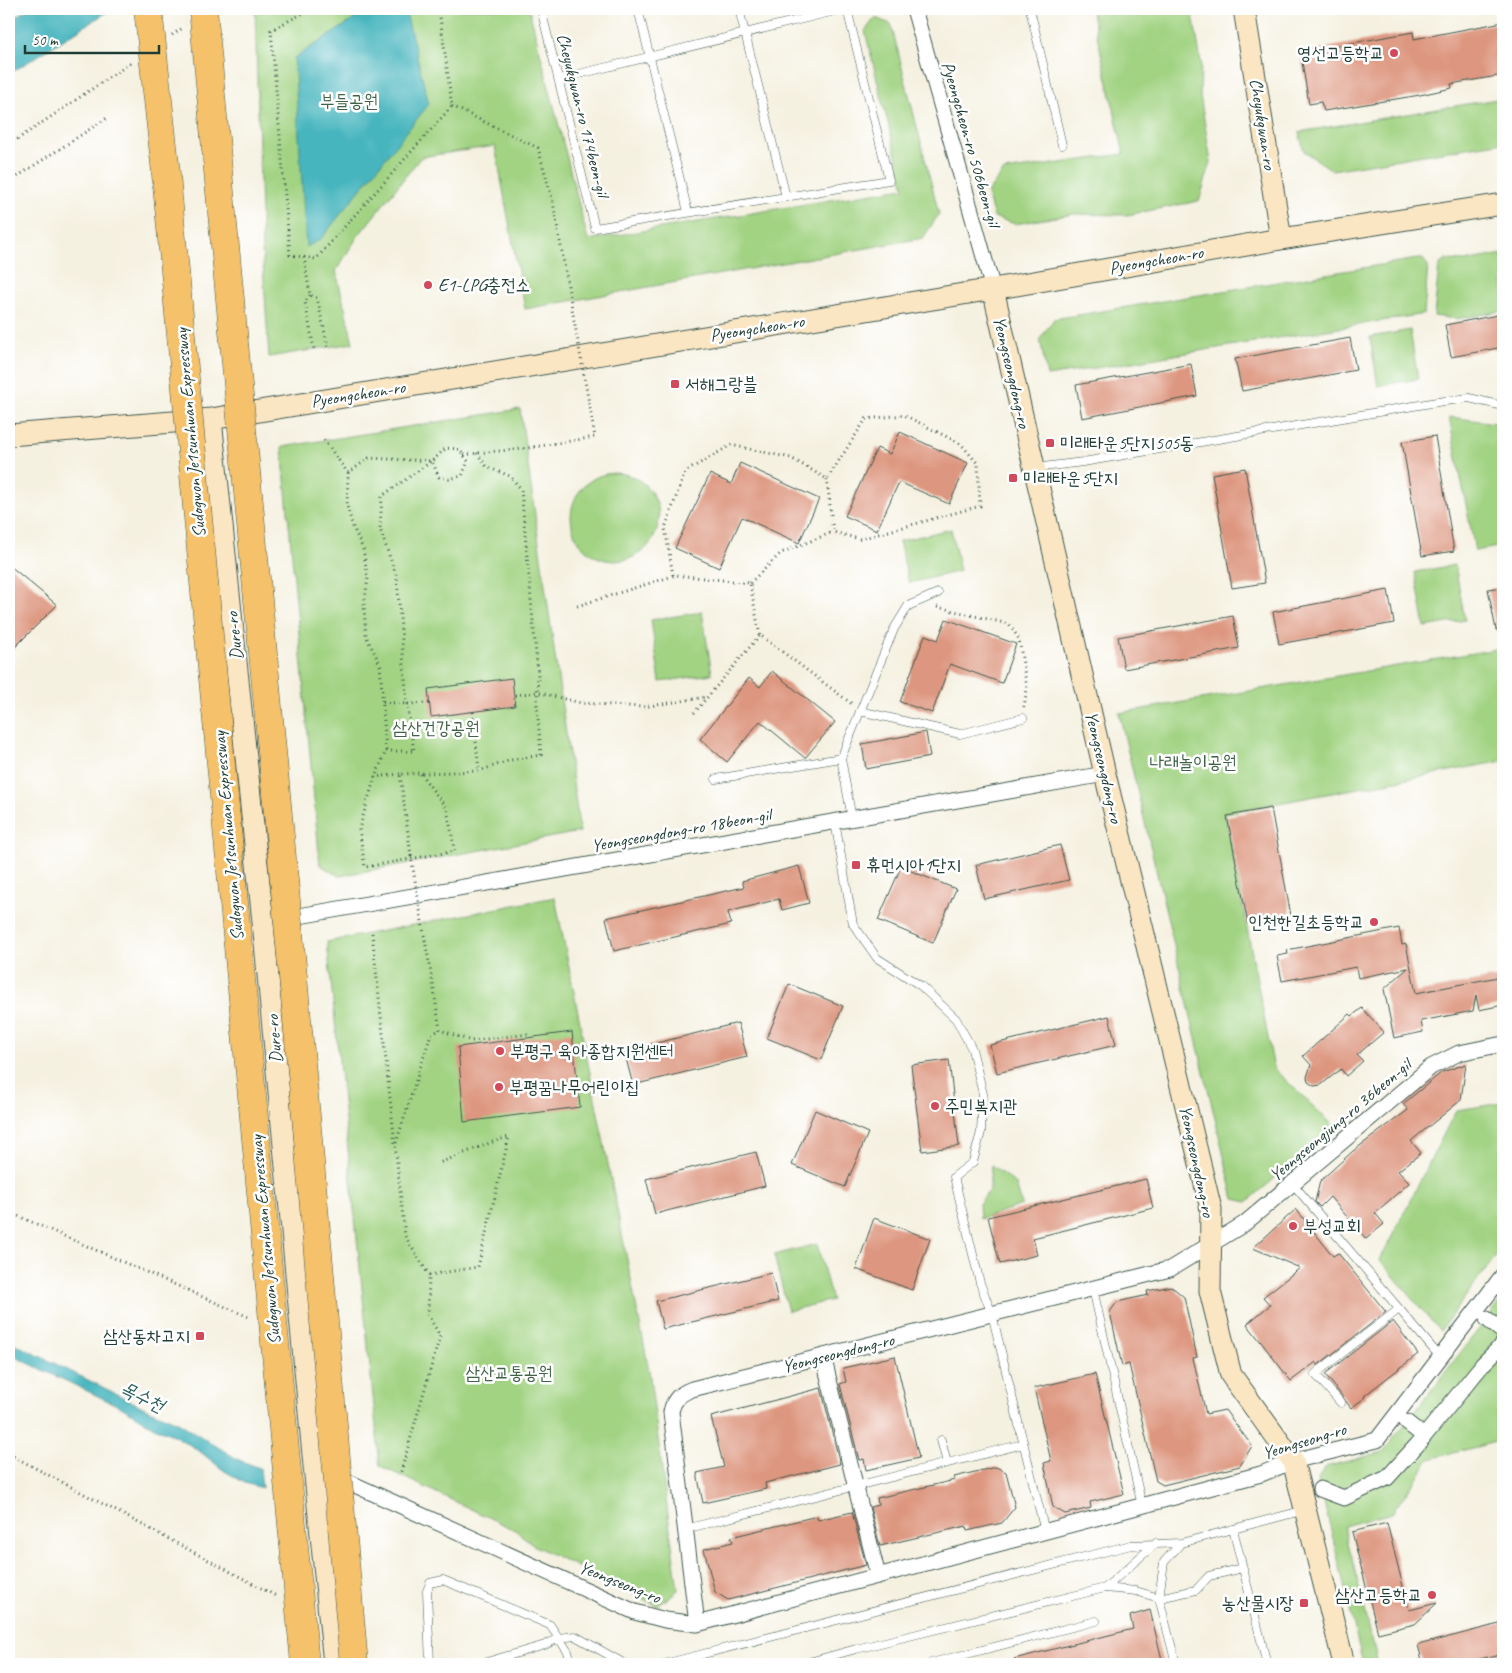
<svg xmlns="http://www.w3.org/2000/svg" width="1512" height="1673" viewBox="0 0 1512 1673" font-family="Caveat,'Poor Story',sans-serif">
<rect width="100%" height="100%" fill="#fff"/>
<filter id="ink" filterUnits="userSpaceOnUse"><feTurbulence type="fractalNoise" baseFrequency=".02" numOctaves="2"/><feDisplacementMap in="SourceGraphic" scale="10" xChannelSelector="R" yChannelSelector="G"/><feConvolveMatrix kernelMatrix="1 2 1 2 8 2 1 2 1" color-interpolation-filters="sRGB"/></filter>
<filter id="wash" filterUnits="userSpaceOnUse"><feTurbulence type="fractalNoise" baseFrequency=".0096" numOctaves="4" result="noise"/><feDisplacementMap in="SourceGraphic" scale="20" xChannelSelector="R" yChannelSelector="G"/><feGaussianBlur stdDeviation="1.12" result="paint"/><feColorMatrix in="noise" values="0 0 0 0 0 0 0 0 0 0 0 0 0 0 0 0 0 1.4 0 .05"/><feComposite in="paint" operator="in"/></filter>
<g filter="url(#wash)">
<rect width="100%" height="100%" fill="#f5f1e1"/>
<path fill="#a1d382" stroke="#60885b" d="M255,9h274l59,231 316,-52 -39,-157 10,-13 16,6 48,190 -16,24 -398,71 -30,-163 -74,11 -63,79 -22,35 17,72 -84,14 -7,-108z
M1091,9h101l9,53 -1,33 11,67 -12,39 -72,14 -53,-1 -59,10 -21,-7 -7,-24 17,-22 120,-17z
M1503,98v44l-171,28 -28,-19 -5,-19z
M1503,254v57l-47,8 -22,-3 5,-51 7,-5 19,1z
M1417,259h6l5,7 -4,48 -377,62 -7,-37 14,-20z
M1410,330l8,49 -40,7 -8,-49z
M520,409l60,423 -241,44 -19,-11 -38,-418z
M1449,417l54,7v122l-28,5z
M571 517a44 44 0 1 1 88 0a44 44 0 1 1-88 0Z
M951,529l9,42 -51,12 -10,-42z
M1455,565l10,55 -40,7 -10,-55z
M702,612l10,62 -52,8 -9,-62z
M1503,648v63l-1,4 1,46 -278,52 49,256 61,58 -88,75 -13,-3 -115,-486z
M555,897l94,473 29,220 -20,16 -123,-60 -20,-16 -135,-64 -53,-524z
M1503,1103v143l-63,85 -60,-71 76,-150z
M991,1165l25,19 6,21 -42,14 -1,-15 10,-14z
M817,1244l15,56 -44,11 -14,-56z
M1503,1298v142l-73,19 -38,54 -48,13 34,138h-15l-32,-134 -13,-50 7,-13 58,-15z"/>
<path fill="#46b5be" stroke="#327979" d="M28,9h84l-103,65v-53z
M370,9h35l24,95 -109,136 -14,7 -12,-189z
M9,1341l140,69 29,12 30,19 31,19 21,8 2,20 -17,-5 -22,-13 -25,-20 -23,-14 -21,-9 -33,-20 -112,-53z"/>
<g id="blocks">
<path fill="#dd967f" d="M1503,22v53l-52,9 1,4 -32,7 -96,16 -3,-9 -12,2 -8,-48 13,-2 -1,-4 100,-18 1,7z
M1503,314v33l-52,10 -6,-32z
M1350,338l6,32 -114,21 -7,-32z
M1191,364l6,32 -115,22 -6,-33z
M900,432l68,31 -19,41 -50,-22 -22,48 -32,-14 32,-68 13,6z
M1435,436l19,115 -32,5 -20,-114z
M740,463l79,36 -20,44 -57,-26 -23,51 -44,-20 35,-74 21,10z
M1245,468l20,115 -33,5 -20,-114z
M9,565l48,40 -48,48z
M1503,587v43h-7l-8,-41z
M1388,590l6,33 -115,21 -6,-32z
M1233,616l6,32 -115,21 -6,-32z
M946,619l70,25 -14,39 -52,-19 -18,49 -32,-11 25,-67 13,5z
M772,671l63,51 -30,36 -45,-37 -33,41 -27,-23 49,-61 11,9z
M512,678l3,28 -84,11 -3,-28z
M926,732l4,25 -64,12 -4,-25z
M1271,808l20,108 -43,8 -21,-108z
M1060,845l9,35 -85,19 -8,-34z
M799,866l10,37 -27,7 -3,-11 -51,13 3,12 -117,27 -8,-33 138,-31 -2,-6z
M901,867l55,22 -23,54 -55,-23z
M1399,928l3,17 4,-1 10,49 87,-17v29l-24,5 -3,-15 -3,16 -52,10 2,11 -29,6 -10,-49 24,-21 -50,10 -2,-11 -74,14 -5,-25 11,-2 -1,-4z
M789,984l54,22 -22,54 -54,-22z
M1362,1008l22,24 -27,23 6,6 -17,15 -5,-7 -20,16 -7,1 -6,-4 -1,-5 4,-12 -8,-9 47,-42 2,2z
M1109,1016l7,29 -119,28 -7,-28z
M738,1023l9,34 -114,28 -9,-34z
M572,1032l8,75 -116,15 -6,-75z
M949,1060l10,86 -37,5 -11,-86z
M1466,1064l-5,36 -50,41 10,12 -23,18 11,12 -34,30 9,11 -18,15 -36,-42 -10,10 -5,-5 5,-21 33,-30 55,-41 -5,-6 39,-32z
M815,1110l53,23 -23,54 -53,-22z
M756,1152l9,34 -110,28 -9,-35z
M1146,1179l7,29 -120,30 4,17 -37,9 -12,-47z
M1296,1209l37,47 5,-3 48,59 -68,53 -2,-3 -25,19 -44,-57 23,-19 -7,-8 37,-29 -47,-20z
M874,1218l56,21 -18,51 -56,-21z
M771,1273l7,28 -115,28 -7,-28z
M1171,1286l13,11 13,60 -4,1 13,56 19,-4 27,36 -12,20 -77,19 -7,-4 -27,-117 -7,2 -12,-54 7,-10 31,-7 -1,-4z
M1393,1321l25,33 -54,42 2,1 -15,11 -26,-34z
M895,1356l24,102 -53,12 -2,-11 -5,1 -19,-76 6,-2 -3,-14z
M1095,1374l29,120 -34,8 1,6 -26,6 -12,-7 -9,-44 7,-2 -17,-73z
M821,1388l19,76 -75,19 1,6 -63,14 -6,-30 27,-6 -13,-50z
M996,1467l10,5 9,35 -13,16 -35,8 -1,-5 -86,20 -10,-39 8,-2 -1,-7 78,-18 -1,-3z
M852,1512l14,53 -138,35 -13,-8 -11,-43 29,-7 -2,-5 86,-21 1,4z
M1387,1523l22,87 28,-7 -22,21 -37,9 -26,-101z
M1150,1610l13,54h-148l-1,-5 119,-30 -3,-13z
M1503,1623v30l-42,11h-38l-5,-19z"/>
</g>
</g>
<g filter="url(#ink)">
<use href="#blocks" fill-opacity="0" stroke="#3f584e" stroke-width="1"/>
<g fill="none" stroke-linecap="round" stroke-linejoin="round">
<g stroke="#3f584e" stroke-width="9">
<path id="lane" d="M541,9l54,219 294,-48 -42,-171
M638,9l50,203
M739,9l47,188
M1030,9l32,136
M559,79l284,-70
M1035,468l48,-6 354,-60 32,-4 34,8
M860,711l100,23 63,-16
M716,779l125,-21
M852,819l-11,-61 53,-129 14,-23 30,-13
M835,822l18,102 24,34 44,28 35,33 16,30 11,45 -2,38 -8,30 -19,15 26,106 12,31 53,218
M1293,1184l147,173
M1093,1289l49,217
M1341,1403l-26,-29 84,-65
M941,1440l6,23
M685,1529l338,-85
M1233,1529l34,135
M1105,1588l51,-45
M931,1663l165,-42
M430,1664l-3,-73 3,-8 13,-3 107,45 18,27 4,12
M480,1664l65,-19 14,-7 16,-2 50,28
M664,1664l467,-119 50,-2 124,-33
M802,1664l54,-15 249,-61 31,3 23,7 37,-8 13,-14 34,-8
M1176,1664l-17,-66 5,-36 17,-19"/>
</g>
<g stroke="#3f584e" stroke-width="17">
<path id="street" d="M914,9l79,280
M282,919l823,-145
M1487,1319l16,13
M823,1356l55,220
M1406,1422l18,14
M333,1475l302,137 30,8 32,4 564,-150 32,-13 84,-21 126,-165
M1320,1489l24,9 43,-20 30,-33 66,-81 20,-20
M697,1624l-26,-212c3,-14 9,-18 21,-23l478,-120 74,-45 187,-157 28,-14 44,-9"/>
</g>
<g stroke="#3f584e" stroke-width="23">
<path id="secondary" d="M1244,9l37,230
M993,289l112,485 106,435 -1,82 21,84 62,86 51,203
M211,419l52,503 51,544 20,198
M9,435l202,-16 782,-130 288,-50 222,-35"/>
</g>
<path stroke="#3f584e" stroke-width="3" stroke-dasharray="1 4" stroke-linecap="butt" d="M311,9l-40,21 19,225 26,4 136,-153 -13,-97
M172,35l12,-8
M452,106l86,42 15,54
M9,145l123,-83
M9,182l98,-64
M304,257l6,38 7,3 11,49
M310,295l-5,7 9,47
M324,440l24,33 -1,33 6,21 10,22 5,29 -4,28 2,30 14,28 6,87 -11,26
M477,453l10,14 23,9 11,13 17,187 -1,29 4,50 -30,5 -32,11
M464,455c23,-4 46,-4 70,-8
M348,473l21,-15 63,3 14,-13 13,1 9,12 -6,15 -13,3 -10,-2 -7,-16 -50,35 -2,33 17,49 10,126 7,47h-28
M673,575l-8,-47 20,-56 46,-27 60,13 36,21 39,-60 38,-4 57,29 17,20 2,42 -120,33 -27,-7 -6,-53
M750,583l31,-30 52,-21
M577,606l99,-31 74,8 10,53
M937,607l72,17 10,15 8,50 -3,18
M515,695l22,-3 44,11 62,4 64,-10
M383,702l24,2 22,-1
M694,713l66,-78 92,69
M400,774l-25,3 -16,52 6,38 90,-16 -8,-42 -27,-36
M411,856l-11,-82 79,-3 -6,-59
M372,933l33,303 24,39 -1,40 12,21 -40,139
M425,940l8,44 7,46 31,11 58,-7
M396,1143l35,-109 9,-4
M9,1212l242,106
M429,1275l49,-8 31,-130 -14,4 -56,22
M9,1454l267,142"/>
<use href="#lane" stroke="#fff" stroke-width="8"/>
<use href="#street" stroke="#fff" stroke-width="15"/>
<use href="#secondary" stroke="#fbe6c4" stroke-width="21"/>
<g stroke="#3f584e" stroke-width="29" stroke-linecap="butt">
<path id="highway-bridge" d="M148,9l17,155 140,1500
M203,9l103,1107 48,548"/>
</g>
<path stroke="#3f584e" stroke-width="3" stroke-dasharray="1 4" stroke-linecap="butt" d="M534,447l61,-10 -42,-235
M411,856l14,84"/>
<use href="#highway-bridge" stroke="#f5c16b" stroke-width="28"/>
</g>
</g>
<g fill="#d1495b" stroke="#fff" stroke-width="2">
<circle cx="1394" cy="53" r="5"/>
<circle cx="428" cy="285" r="5"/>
<rect x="670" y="379" width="10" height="10" rx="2.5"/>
<rect x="1045" y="438" width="10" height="10" rx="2.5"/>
<rect x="1008" y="473" width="10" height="10" rx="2.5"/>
<rect x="851" y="860" width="10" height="10" rx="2.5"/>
<circle cx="1374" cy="922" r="5"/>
<circle cx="500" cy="1051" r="5"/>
<circle cx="499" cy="1087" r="5"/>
<circle cx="935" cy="1106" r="5"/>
<circle cx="1293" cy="1226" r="5"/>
<rect x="195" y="1331" width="10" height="10" rx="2.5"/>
<circle cx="1432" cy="1595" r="5"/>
<rect x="1299" y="1598" width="10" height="10" rx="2.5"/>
</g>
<g text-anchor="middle" stroke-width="5" stroke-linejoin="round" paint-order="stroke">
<g font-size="18" fill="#1f3d34" stroke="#fff" text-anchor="start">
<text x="1384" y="59" text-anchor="end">영선고등학교</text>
<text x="438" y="291">E1-LPG충전소</text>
<text x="685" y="390">서해그랑블</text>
<text x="1060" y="449">미래타운5단지505동</text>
<text x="1023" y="484">미래타운5단지</text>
<text x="866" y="871">휴먼시아1단지</text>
<text x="1364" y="928" text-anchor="end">인천한길초등학교</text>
<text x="510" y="1057">부평구 육아종합지원센터</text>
<text x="509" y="1093">부평꿈나무어린이집</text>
<text x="945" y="1112">주민복지관</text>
<text x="1303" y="1232">부성교회</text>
<text x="190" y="1342" text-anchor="end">삼산동차고지</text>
<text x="1422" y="1601" text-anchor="end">삼산고등학교</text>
<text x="1294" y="1609" text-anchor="end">농산물시장</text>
</g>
<g font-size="18" fill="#406248" stroke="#fff">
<text x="349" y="107">부들공원</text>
<text x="436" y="734">삼산건강공원</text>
<text x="1193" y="768">나래놀이공원</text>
<text x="509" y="1379">삼산교통공원</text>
</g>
<g font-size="18" fill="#1f3d34" stroke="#fff">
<text transform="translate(583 115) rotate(76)" y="6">Cheyukgwan-ro 174beon-gil</text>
<text transform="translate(1263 124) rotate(81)" y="6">Cheyukgwan-ro</text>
<text transform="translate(971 144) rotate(74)" y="6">Pyeongcheon-ro 506beon-gil</text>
<text transform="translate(1156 260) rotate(-10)" y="6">Pyeongcheon-ro</text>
<text transform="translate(757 328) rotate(-9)" y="6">Pyeongcheon-ro</text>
<text transform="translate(1012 372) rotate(77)" y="6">Yeongseongdong-ro</text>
<text transform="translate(358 394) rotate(-9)" y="6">Pyeongcheon-ro</text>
<text transform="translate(190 433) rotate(-95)" y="6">Sudogwon Je1sunhwan Expressway</text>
<text transform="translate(234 636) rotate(-96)" y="6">Dure-ro</text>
<text transform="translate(1104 767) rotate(77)" y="6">Yeongseongdong-ro</text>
<text transform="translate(681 830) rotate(-10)" y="6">Yeongseongdong-ro 18beon-gil</text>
<text transform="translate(228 836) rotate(-95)" y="6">Sudogwon Je1sunhwan Expressway</text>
<text transform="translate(274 1039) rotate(-95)" y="6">Dure-ro</text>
<text transform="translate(1340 1120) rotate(-40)" y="6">Yeongseongjung-ro 36beon-gil</text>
<text transform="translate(1197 1161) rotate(78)" y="6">Yeongseongdong-ro</text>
<text transform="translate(265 1240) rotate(-95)" y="6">Sudogwon Je1sunhwan Expressway</text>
<text transform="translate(838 1353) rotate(-14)" y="6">Yeongseongdong-ro</text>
<text transform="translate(1304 1441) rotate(-17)" y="6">Yeongseong-ro</text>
<text transform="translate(620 1582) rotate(22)" y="6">Yeongseong-ro</text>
</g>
<g font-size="19" font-style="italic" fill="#2b615d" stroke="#fff">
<text transform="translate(143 1396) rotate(26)" y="7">목수천</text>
</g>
</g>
<rect width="1512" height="1673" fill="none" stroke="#fff" stroke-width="30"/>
<path d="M25 45v8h134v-8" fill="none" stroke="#1f3d34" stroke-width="2.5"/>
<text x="32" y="45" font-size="15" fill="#1f3d34" stroke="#ffffff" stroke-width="4" paint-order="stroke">50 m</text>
</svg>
